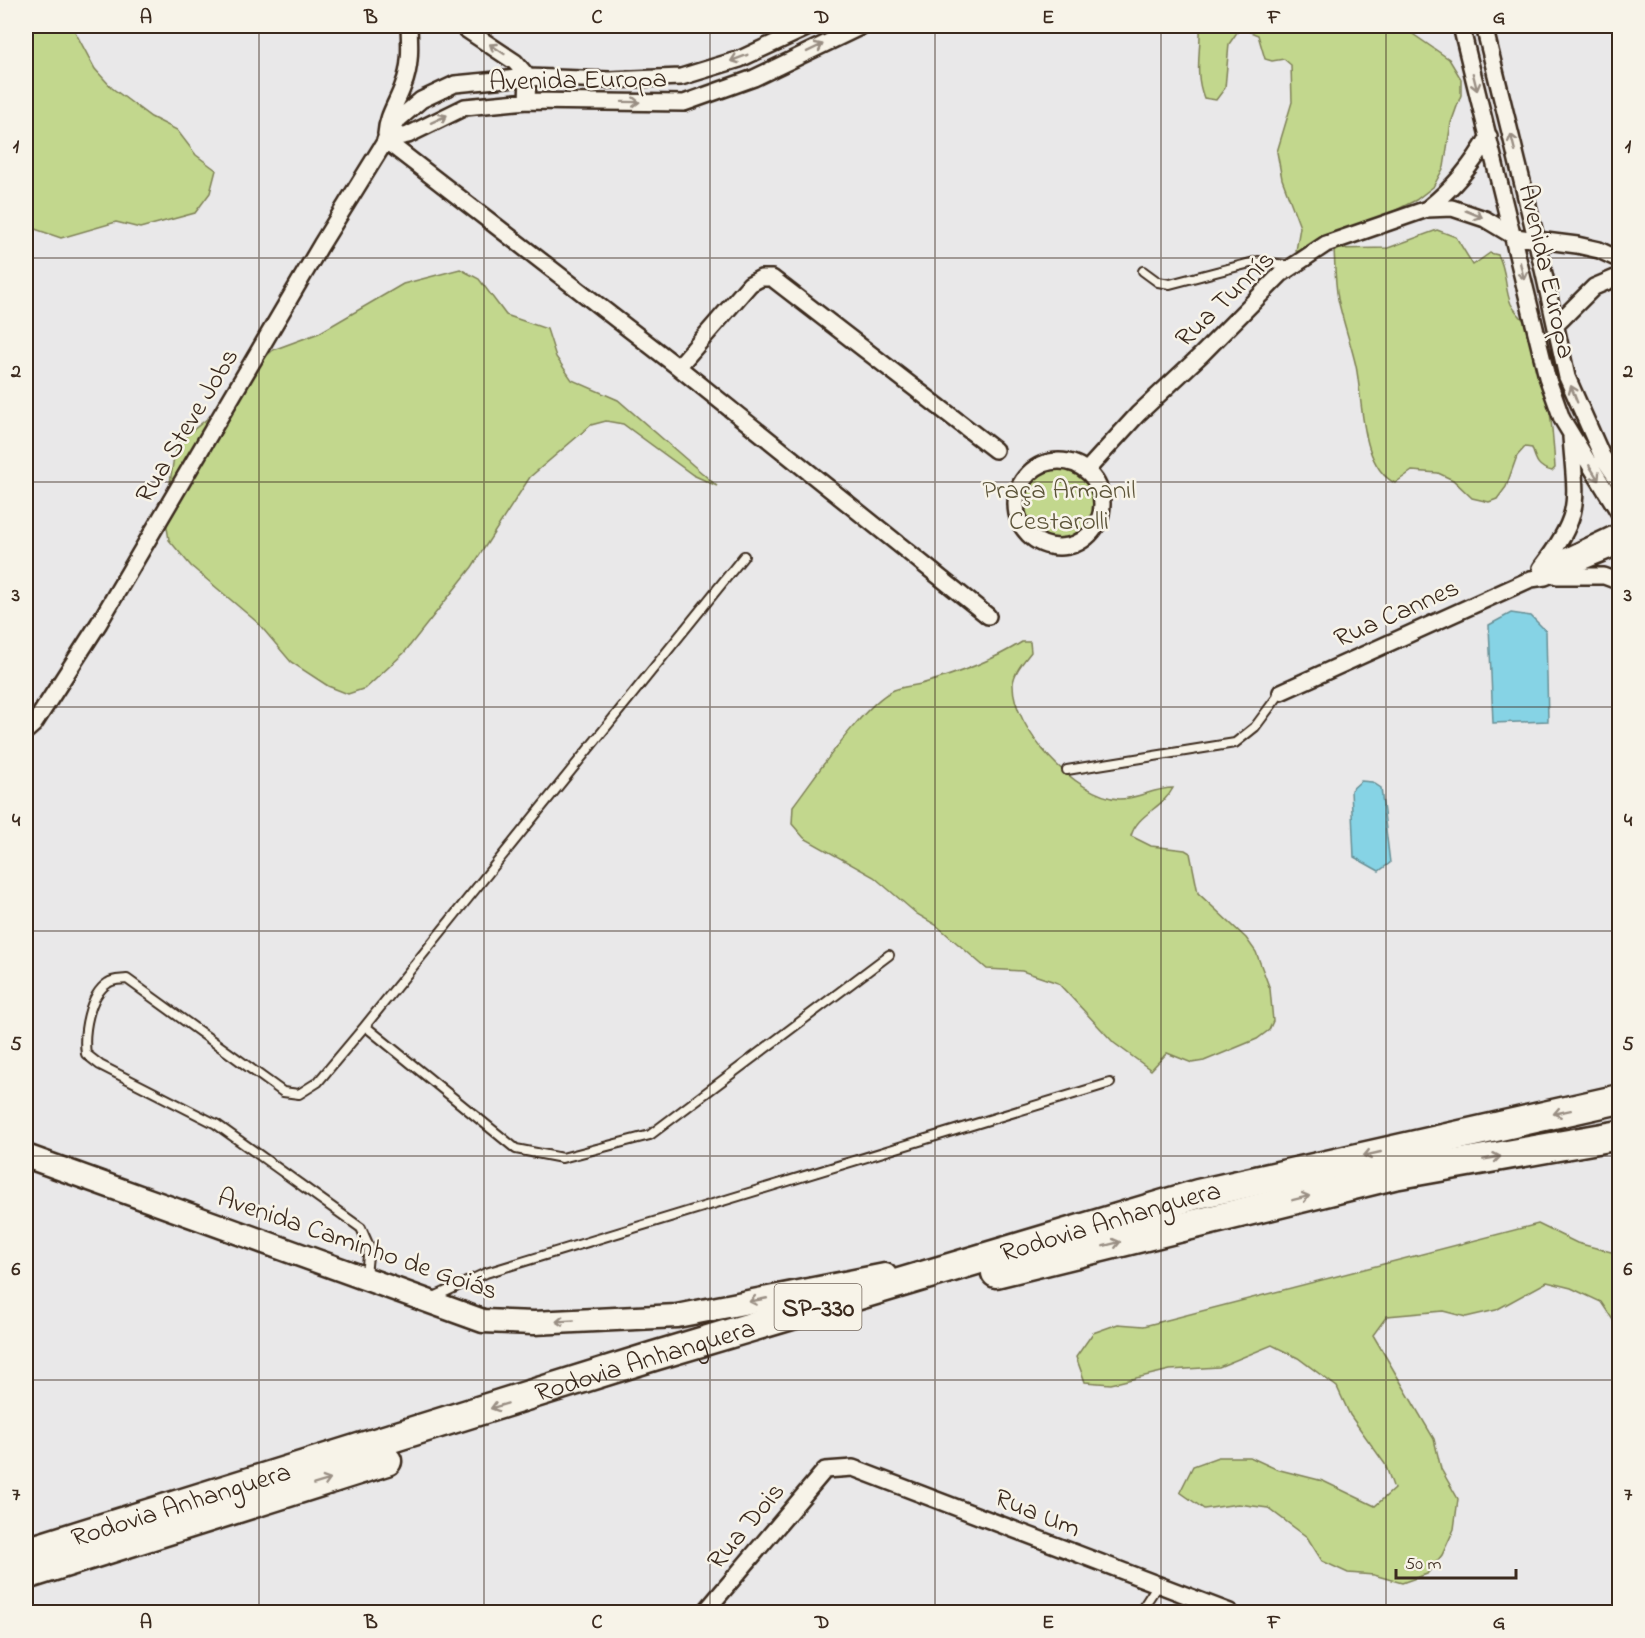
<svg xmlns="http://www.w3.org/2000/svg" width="1645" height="1638" viewBox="0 0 1645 1638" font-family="'Indie Flower',sans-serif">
<rect width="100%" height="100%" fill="#e9e8e9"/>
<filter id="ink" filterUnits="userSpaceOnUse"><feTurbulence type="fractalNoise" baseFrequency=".0167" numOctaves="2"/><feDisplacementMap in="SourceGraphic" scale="12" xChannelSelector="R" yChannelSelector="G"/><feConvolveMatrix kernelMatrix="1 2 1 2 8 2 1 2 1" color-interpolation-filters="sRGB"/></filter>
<g filter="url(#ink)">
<path fill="#c2d78d" stroke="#7e8056" stroke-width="1.5" d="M26,26h46l23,43 17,19 39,29 26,13 19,25 20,15 -6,23 -15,20 -55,15 -24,-6 -55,16 -35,-12z
M1200,26h201l48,33 12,20v16l-10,28 -7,44 -11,20 -17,13 -100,51 -10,2 -10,-2 4,-24 -18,-48 -5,-27 15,-50 -1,-37 -7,-6 -12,2 -7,-2 -7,-24 -18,-7 -11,16 -4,44 -9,12 -12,-2c-10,-25 -3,-46 -4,-72z
M1437,230l19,7 17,28 17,-12 8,2c9,15 6,33 13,49 4,8 12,14 17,22 18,35 25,102 27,142l-3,3c-14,-3 -16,-10 -20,-23l-7,-1 -8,9 -11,31 -9,12 -8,3 -17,-4 -19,-18 -15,-7 -26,-2 -17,12c-35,-17 -32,-83 -39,-117 -5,-22 -13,-44 -18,-67 -3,-16 -3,-34 -4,-50l54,-1z
M460,269l19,10 27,36 41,14 9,28 16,23 46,20 99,86 -24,-11 -70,-51 -17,-3 -15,4 -61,52 -58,90 -68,86 -38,35 -18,6 -20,-8 -37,-24 -33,-39 -67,-57 -22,-26 -4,-25 11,-71 53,-43 28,-36 16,-15 46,-17 84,-49z
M1021 504a38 38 0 1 1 76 0a38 38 0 1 1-76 0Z
M1022,642h8l1,10c-7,9 -17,20 -18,32 -1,44 63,113 106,115 18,0 36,-11 54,-11 -10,20 -36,26 -42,48l20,10 34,4 5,3 8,40 48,45 10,14 14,37 3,32 -4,9 -12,9 -53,22 -12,2 -25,-10 -16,17 -37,-27 -56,-60 -36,-12 -35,-2 -51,-44 -19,-11 -43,-37 -70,-39 -12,-14 1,-18c22,-29 71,-103 101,-116 9,-4 19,-4 27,-6 36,-10 69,-22 101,-42z
M1538,1224l39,19 42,11v75l-18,-27 -30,-14 -24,-6 -51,28 -30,7 -23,-6 -56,5 -14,19 61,104 7,30 17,30 -4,30 -12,26 -15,19 -25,9 -28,-8 -26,-2 -26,-12 -15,-24 -39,-29 -30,-4 -34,5 -24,-17 13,-26 25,-9h32l26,12 47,12 52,25 19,-17 -9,-25 -35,-49 -13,-28 -39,-29 -26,-13 -53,22 -49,3 -59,14 -26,-2 -9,-25 17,-24 25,-9 26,2z"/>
<path fill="#86d3e5" stroke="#688f95" stroke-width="1.5" d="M1511,613l20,3 15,15 2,90 -55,2 -4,-98z
M1361,781l11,1 9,6 9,75 -11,8 -25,-14 -3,-67z"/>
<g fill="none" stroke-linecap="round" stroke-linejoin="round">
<g stroke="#3b2a1e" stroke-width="12">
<path id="lane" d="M1143,271l15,11 12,2 88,-23 33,5
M744,556l-379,470 151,123 46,9 88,-23 239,-180
M1067,770l168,-27 20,-16 26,-35
M365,1026l-47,56 -19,12 -16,-2 -156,-113c-6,1 -14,0 -19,4 -19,12 -25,50 -22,71l14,11 116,59 145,104 8,18 -3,29
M434,1297l52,-24 624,-190
M1140,1612l17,-26"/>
</g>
<g stroke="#3b2a1e" stroke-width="20">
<path id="street" d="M461,26l54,36 13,15 -1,24
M1461,26l86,351 15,42 58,95
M1484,26l52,212 31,139 35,79 18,27
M386,134c1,-18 11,-31 17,-48 8,-19 7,-40 6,-60
M385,140l293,227 310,249
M385,140l23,-5 57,-28 62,-6 157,2 70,-25 108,-52
M1427,209c27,-22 45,-43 62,-73
M1556,325l38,-38 26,-11
M678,367l72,-83 11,-6h11l223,172
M1016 504a43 43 0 1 1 86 0a43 43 0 1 1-86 0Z
M1087,470l51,-56 64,-60 79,-80 45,-30 101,-35 25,-1 33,11 30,18 62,8 22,5 21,10
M1544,567l76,-36
M1541,568c42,-55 35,-65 30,-131
M1557,576h47l16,6
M1281,692l250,-113 14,-2 75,-31
M26,731l8,-7 65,-101 222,-378 78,-126 22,-19 34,-16 73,-7 81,3 72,-3 59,-18 71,-33
M705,1612l120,-142 28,-2 377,144"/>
</g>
<g stroke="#3b2a1e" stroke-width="27">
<path id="secondary" d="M26,1156l457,165 51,2 143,-7 208,-41"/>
</g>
<g stroke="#3b2a1e" stroke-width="33">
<g id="highway">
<path d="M996,1273l398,-98 226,-40"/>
<path id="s1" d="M26,1552l628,-196 544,-162 422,-95"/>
<path d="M26,1575l361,-114"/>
</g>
</g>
<use href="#lane" stroke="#f7f3e8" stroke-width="8"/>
<use href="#street" stroke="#f7f3e8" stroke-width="15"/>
<use href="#secondary" stroke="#f7f3e8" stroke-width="22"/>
<use href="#highway" stroke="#f7f3e8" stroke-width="28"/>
</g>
<defs><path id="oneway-shaft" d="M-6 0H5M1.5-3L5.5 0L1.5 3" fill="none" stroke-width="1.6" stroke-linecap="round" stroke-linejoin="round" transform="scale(1.5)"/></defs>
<g stroke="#998e83">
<use href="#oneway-shaft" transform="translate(815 48) rotate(-26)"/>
<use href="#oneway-shaft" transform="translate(497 49) rotate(-146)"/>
<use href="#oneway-shaft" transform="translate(739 58) rotate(159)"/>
<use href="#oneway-shaft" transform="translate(1475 82) rotate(76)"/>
<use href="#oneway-shaft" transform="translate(631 102) rotate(1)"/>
<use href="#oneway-shaft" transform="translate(439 119) rotate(-25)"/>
<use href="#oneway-shaft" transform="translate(1513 143) rotate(-104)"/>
<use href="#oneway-shaft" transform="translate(1474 214) rotate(22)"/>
<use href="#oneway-shaft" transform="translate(1522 271) rotate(77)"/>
<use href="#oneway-shaft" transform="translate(1574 394) rotate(-111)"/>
<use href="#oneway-shaft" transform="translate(1594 473) rotate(58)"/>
<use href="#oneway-shaft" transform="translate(1562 1112) rotate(168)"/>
<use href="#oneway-shaft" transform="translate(1372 1154) rotate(167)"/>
<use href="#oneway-shaft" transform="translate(1492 1158) rotate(-10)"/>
<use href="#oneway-shaft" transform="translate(1301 1198) rotate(-14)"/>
<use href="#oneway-shaft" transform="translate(1112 1244) rotate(-14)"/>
<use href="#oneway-shaft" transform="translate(758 1300) rotate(169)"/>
<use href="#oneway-shaft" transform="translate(565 1321) rotate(177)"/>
<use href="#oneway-shaft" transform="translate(499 1406) rotate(163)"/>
<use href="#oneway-shaft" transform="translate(322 1482) rotate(-17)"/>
</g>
</g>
<path fill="none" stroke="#3b2a1e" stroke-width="1.5" stroke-opacity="0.55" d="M259,26v1586M484,26v1586M710,26v1586M935,26v1586M1161,26v1586M1386,26v1586M26,258h1594M26,482h1594M26,707h1594M26,931h1594M26,1156h1594M26,1380h1594"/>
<g text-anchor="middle" stroke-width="5" stroke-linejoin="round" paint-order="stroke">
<rect fill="#f7f3e8" stroke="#73665b" stroke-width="1.5" x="774.5" y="1284" width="87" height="46" rx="4.5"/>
<g font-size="26" font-weight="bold" fill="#3b2a1e">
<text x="818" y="1316">SP-330</text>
</g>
<g font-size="27" fill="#3b2a1e" stroke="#f7f3e8">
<text transform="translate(578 79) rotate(-1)" y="9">Avenida Europa</text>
<text transform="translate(1548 271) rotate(77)" y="9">Avenida Europa</text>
<text transform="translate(1224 298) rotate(-44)" y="9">Rua Tunnís</text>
<text transform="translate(186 425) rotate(-59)" y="9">Rua Steve Jobs</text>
<text transform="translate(1396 612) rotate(-24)" y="9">Rua Cannes</text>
<text dy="9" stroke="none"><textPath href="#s1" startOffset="1134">Rodovia Anhanguera</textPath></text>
<text transform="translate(358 1243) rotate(19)" y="9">Avenida Caminho de Goiás</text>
<text dy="9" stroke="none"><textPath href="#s1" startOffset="648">Rodovia Anhanguera</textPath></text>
<text dy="9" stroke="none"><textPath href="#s1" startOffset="162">Rodovia Anhanguera</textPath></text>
<text transform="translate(1038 1512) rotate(22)" y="9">Rua Um</text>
<text transform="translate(745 1525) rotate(-50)" y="9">Rua Dois</text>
</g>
<g font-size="27" fill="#5d553a" stroke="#f7f3e8">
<text x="1059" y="498">Praça Armanil<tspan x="1059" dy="31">Cestarolli</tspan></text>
</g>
</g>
<rect width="1645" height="1638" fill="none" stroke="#f7f3e8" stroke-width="66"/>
<path d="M1396 1569v9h120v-9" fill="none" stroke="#3b2a1e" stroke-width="3"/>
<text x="1405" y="1569" font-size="18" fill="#3b2a1e" stroke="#f7f3e8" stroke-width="4.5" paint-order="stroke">50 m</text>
<rect x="33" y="33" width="1579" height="1572" fill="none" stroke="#3b2a1e" stroke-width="2"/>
<g font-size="20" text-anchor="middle" font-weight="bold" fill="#3b2a1e">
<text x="146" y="23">A</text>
<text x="371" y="23">B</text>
<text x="597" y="23">C</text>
<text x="822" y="23">D</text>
<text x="1048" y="23">E</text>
<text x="1274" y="23">F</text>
<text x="1499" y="23">G</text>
<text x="16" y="152">1</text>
<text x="1628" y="152">1</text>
<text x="16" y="377">2</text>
<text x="1628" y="377">2</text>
<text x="16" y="601">3</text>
<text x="1628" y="601">3</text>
<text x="16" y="826">4</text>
<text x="1628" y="826">4</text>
<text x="16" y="1050">5</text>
<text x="1628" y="1050">5</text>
<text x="16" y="1275">6</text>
<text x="1628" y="1275">6</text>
<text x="16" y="1500">7</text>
<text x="1628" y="1500">7</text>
<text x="146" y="1628">A</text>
<text x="371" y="1628">B</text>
<text x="597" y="1628">C</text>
<text x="822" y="1628">D</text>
<text x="1048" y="1628">E</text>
<text x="1274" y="1628">F</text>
<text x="1499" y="1628">G</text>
</g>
</svg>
